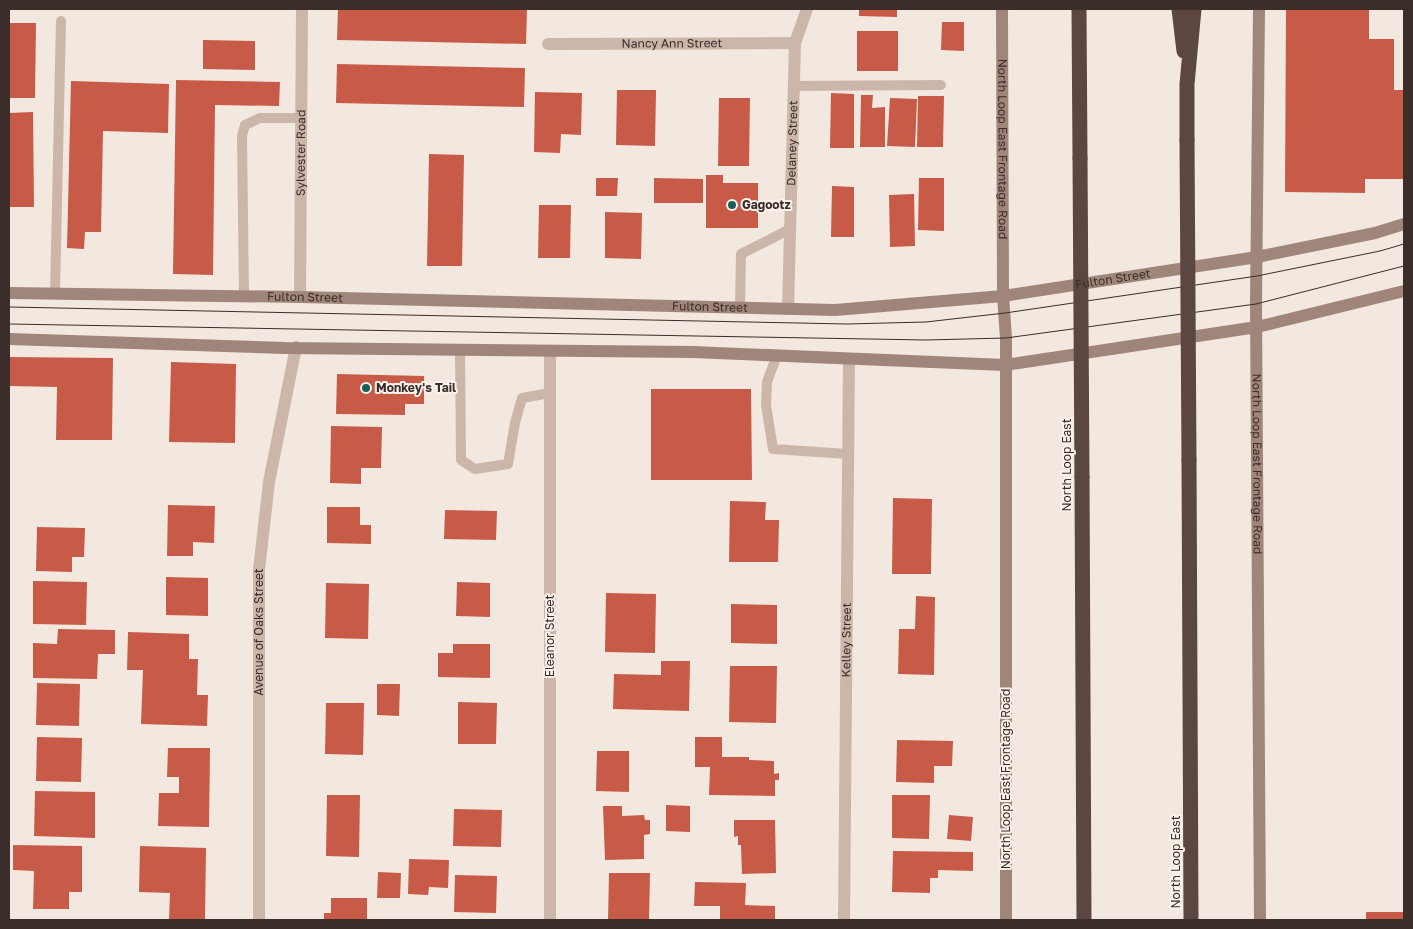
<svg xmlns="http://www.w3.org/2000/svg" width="1413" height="929" viewBox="0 0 1413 929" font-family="'Golos Text',sans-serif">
<rect width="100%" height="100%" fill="#f3e8df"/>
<path fill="#c85b48" d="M338,9h189l-1,35 -189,-4z
M859,9h38v8l-38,-1z
M1286,9h83v30h25v51h10v89h-39v14l-80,-1z
M942,22h22v29l-23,-1z
M9,23h27l-1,75h-26z
M857,31h41v40h-41z
M203,40l52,1v29l-52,-1z
M337,64l188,4 -1,39 -188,-4z
M176,80l104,2 -1,24 -64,-1 -2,170 -40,-1z
M71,81l98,3 -1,49 -65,-2 -2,101h-16l-1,17 -17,-1z
M617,90h39l-1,56 -39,-1z
M535,92l47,1 -1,42 -20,-1 -1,19 -26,-1z
M831,93l23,1v54h-24z
M861,95h12l-1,13 13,-1v40h-25z
M918,96h26l-1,51h-26z
M719,98h31l-1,68h-31z
M890,98l27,1 -2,48 -28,-1z
M33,112l1,95h-25v-94z
M429,154l35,1 -2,111h-35z
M706,175h17v8h35v45h-52z
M596,178h22l-1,18h-21z
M654,178l49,1v24h-49z
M919,178h25v53l-26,-1z
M832,186l22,1v50h-23z
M914,194l1,52 -25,1 -1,-52z
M539,205h32l-1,53h-32z
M605,212l37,1 -1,46 -36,-1z
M9,357l104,1 -1,82h-56l1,-53 -48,-1z
M171,362l65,2 -1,79 -66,-1z
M337,374l87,2v28h-19v11l-69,-1z
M651,389h100l1,91h-101z
M331,426l51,1 -1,41h-20v16l-31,-1z
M893,498l39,1 -1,75h-39z
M730,501l36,1 -1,18h14l-1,42h-49z
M168,505l47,1 -1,37 -21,-1v14h-26z
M327,507h33v18h11v19l-44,-1z
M445,510l52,1 -1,29 -52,-1z
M37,527l48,1 -1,29h-12v15l-36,-1z
M166,577l42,1v38l-42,-1z
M33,581l54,1 -1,43 -53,-1z
M457,582l33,1v34l-34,-1z
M326,583l43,1 -1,55 -43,-1z
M606,593l50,1 -1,59 -50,-1z
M916,596l19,1 -1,78 -36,-1 1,-45h16z
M731,604l46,1v39l-46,-1z
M58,629l57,1v24h-17l-1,25 -64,-1v-35l24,1z
M128,632l61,2v25h9l-1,36h11l-1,31 -66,-2 2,-54h-16z
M453,644h37v34l-52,-1v-24h15z
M661,661h29l-1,50 -76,-2 1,-35 47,1z
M730,666h47l-1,57 -47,-1z
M37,683l43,1 -1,42 -43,-1z
M377,684h23l-1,32 -22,-1z
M458,702l39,1 -1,41h-38z
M326,703h38l-1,52 -38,-1z
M37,737l45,1 -1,44 -45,-1z
M695,737h27v20h27v3l25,1v13l5,-1v7h-4v16l-66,-1 1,-28h-15z
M897,740l56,1 -1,25h-18v17l-38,-1z
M168,748h42l-1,79 -51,-1 1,-33h20v-16h-12z
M597,751h32v41l-33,-1z
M35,791l60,1v46l-61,-2z
M327,795h33l-1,62 -33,-1z
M892,795h38l-1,44 -37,-1z
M666,805l24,1v26l-24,-1z
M603,806h19v10l22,-1 1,5h5v14l-6,1v24l-39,1z
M454,809l48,1 -1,37 -48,-1z
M949,815l24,2 -2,24 -24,-2z
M734,820h41l1,53 -34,1 -1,-29h-3v-9l-4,1z
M13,845l69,1v46h-13v17h-36l1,-38 -21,-1z
M140,846l66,2 -1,72h-36l1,-27 -31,-1z
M893,851l80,1v19l-35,-1v8h-8v15l-38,-1z
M409,859l40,1 -1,28 -19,-1 -1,8 -20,-1z
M378,872l23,1 -1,25h-23z
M609,873h41l-1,47h-41z
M455,875l42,1 -1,37 -42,-1z
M695,882l51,1 -1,22 30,1v14h-55v-14h-26z
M331,898h36v22h-43v-7h7z
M1366,912h38v8h-38z"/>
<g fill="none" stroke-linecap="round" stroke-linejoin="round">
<path stroke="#ccb6aa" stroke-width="10" d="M793,86l148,-1
M55,294l6,-273
M244,296l-2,-160 3,-11 15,-7h41
M740,308l1,-54 49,-25
M460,350l1,110 14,9 33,-5 7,-41 7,-25 28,-5
M777,355l-10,27 -1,23 7,44 75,5"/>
<g stroke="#ccb6aa" stroke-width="12">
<path id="s1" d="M548,44l247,-1"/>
<path id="s2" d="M300,297l2,-288"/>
<path id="s3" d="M788,309l7,-266 12,-34"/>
<path d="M550,351v569"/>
<path id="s4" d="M259,920v-350l10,-88 27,-135"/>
<path id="s5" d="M844,920l5,-561"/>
</g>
<g stroke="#a0857b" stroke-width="12">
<path id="s6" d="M1002,9l1,287 3,42v582"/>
<path id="s7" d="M1259,9l-3,295 4,616"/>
<path id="s8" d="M9,293l291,4 535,13 168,-14 254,-39 118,-24 29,-9"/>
<path d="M9,339l276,9 408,4 312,13 252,-38 147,-36"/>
</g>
<path stroke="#5b4641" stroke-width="15" d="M1079,9l1,149
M1179,9l5,42
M1187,140v-56l7,-75
M1189,460l2,460
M1082,477l2,443"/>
<path stroke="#3a2d2a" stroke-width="1" d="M9,307l838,17 79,-2 79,-9 252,-37 123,-25 24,-7
M9,324l917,16 80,-2 250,-34 148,-38"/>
<path stroke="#5b4641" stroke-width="15" d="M1187,140l2,320
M1080,158l2,319"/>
</g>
<g fill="#1e5d5b" stroke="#fbf2ec" stroke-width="2">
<circle cx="732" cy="205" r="5"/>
<circle cx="366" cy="388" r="5"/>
</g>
<g text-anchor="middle" stroke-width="4" stroke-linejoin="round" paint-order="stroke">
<g font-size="12" fill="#3a2d2a" stroke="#fbf2ec">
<text dy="4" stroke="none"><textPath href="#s1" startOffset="124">Nancy Ann Street</textPath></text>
<text dy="4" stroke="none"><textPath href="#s3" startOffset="166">Delaney Street</textPath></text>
<text dy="4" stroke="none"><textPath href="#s6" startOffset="140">North Loop East Frontage Road</textPath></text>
<text dy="4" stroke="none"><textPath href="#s2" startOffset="144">Sylvester Road</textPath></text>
<text dy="4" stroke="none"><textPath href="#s8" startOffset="1106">Fulton Street</textPath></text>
<text dy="4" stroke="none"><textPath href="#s8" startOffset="296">Fulton Street</textPath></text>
<text dy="4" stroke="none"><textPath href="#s8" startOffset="701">Fulton Street</textPath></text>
<text dy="4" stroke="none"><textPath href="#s7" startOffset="455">North Loop East Frontage Road</textPath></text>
<text transform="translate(1067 465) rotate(-90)" y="4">North Loop East</text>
<text dy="4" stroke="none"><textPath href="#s4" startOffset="288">Avenue of Oaks Street</textPath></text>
<text transform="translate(550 636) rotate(-90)" y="4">Eleanor Street</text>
<text dy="4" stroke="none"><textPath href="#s5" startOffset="280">Kelley Street</textPath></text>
<text transform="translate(1006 779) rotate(-90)" y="4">North Loop East Frontage Road</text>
<text transform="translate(1176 862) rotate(-90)" y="4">North Loop East</text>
</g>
<g font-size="12" font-weight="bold" fill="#3a2d2a" stroke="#fbf2ec" text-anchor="start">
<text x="742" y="209">Gagootz</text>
<text x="376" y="392">Monkey's Tail</text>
</g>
</g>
<rect width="1413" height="929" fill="none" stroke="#3a2d2a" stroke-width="20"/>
</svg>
